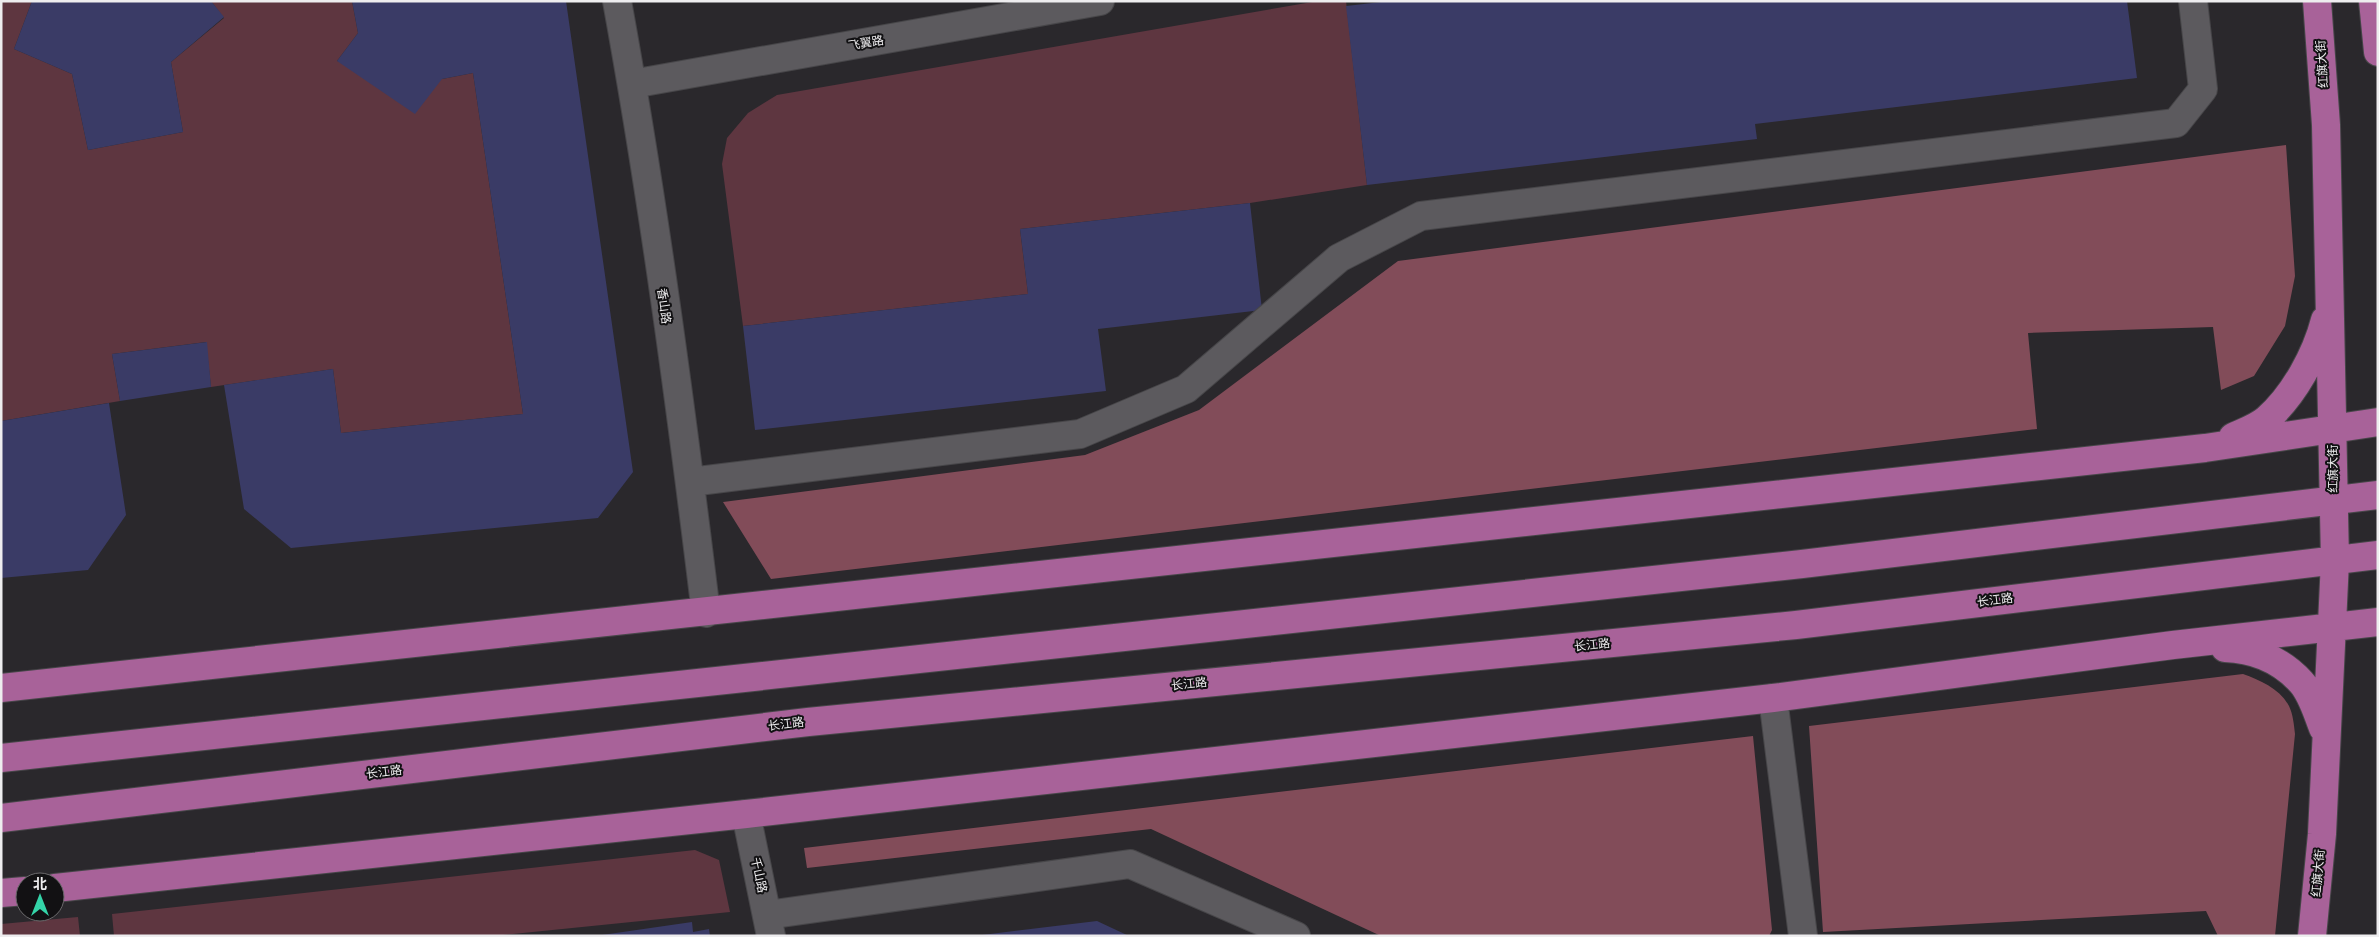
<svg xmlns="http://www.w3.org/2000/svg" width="2379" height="937" viewBox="0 0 2379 937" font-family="'Roboto Serif','Noto Sans SC',serif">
<rect width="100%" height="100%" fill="#2a282c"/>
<path fill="#5e3640" d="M1,1h31l-18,48 58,25 16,76 95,-18 -12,-70 53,-44 -13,-17h141l6,32 -21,28 105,18 31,-6 50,341 -182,19 -8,-64 -122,18 -5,-45 -94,12 8,47 -119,20z
M1318,1h28l21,184 -117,18 -230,26 8,65 -285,32 -21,-162 5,-26 21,-25 29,-18z
M695,850l24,10 11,52 -237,24h-379l-2,-22z
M78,917l2,19h-79v-12z"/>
<path fill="#824c59" d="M2286,145l9,131 -10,50 -31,50 -33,14 -8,-63 -185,6 9,96 -1266,150 -48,-77 362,-47 114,-45 199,-149z
M2243,674c17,6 37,15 46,32 4,8 5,19 6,28l-20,202h-57l-12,-25 -383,21 -14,-206z
M1753,736l19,194 -3,6h-388l-230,-107 -344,39 -3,-20z"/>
<path fill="#3a3b66" d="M32,1h179l13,16 -53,45 12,70 -95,18 -16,-76 -58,-25z
M352,1h214l67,471 -35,46 -307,30 -47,-39 -20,-124 109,-16 8,64 182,-19 -50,-341 -31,6 -27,35 -78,-53 21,-28z
M1390,1h737l10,77 -382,46 2,15 -390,46 -21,-179z
M1250,203l12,107 -164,19 8,62 -351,39 -12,-104 285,-32 -8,-65z
M207,342l4,45 -91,14 -8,-47z
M109,403l17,112 -38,55 -87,8v-157z
M1097,921l32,15h-147v-1z
M692,922l1,10 16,-3 1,7h-115z"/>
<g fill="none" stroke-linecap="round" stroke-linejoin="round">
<g stroke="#474649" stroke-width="30">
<path id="minor" d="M617,1c37,203 64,407 89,612
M632,84l468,-83
M690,482l390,-48 106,-45 153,-131 82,-42 755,-93 27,-34 -10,-88
M1773,698l30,238
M746,814l25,122
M767,915l363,-51 166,72"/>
</g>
<g stroke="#474649" stroke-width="30">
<path id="major" d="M2373,1l5,51
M2233,437c11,-5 25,-10 34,-18 27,-24 49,-64 58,-99
M2225,648c29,1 56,12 76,34 11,12 16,31 22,46
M1,688l2204,-240 173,-26
M1,758l1801,-194 576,-69
M1,818l807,-96 988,-97 582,-70
M55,888l691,-74 1027,-116 400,-53 205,-23
M1,893l24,-2
M2312,936l10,-102 13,-273 -9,-436 -9,-124"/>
</g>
<use href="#minor" stroke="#5c5a5e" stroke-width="28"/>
<use href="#major" stroke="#a86299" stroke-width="28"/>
</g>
<g text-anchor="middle" stroke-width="4" stroke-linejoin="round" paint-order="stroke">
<g font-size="12" fill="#eeedef" stroke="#121113">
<text transform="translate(866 43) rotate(-10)" y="4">飞翼路</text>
<text transform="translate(2322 64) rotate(-94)" y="4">红旗大街</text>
<text transform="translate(664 306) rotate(82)" y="4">香山路</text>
<text transform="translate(2333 469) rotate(-90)" y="4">红旗大街</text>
<text transform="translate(1995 600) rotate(-7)" y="4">长江路</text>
<text transform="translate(1592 645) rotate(-6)" y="4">长江路</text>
<text transform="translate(1189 684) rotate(-6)" y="4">长江路</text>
<text transform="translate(786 724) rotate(-7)" y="4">长江路</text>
<text transform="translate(384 772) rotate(-7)" y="4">长江路</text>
<text transform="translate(2318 873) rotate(-85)" y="4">红旗大街</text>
<text transform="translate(759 875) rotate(78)" y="4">千山路</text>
</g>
</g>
<rect width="2379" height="937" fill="none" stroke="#eeedef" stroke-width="5"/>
<g transform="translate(40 897)"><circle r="24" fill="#121113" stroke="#6a696b"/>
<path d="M0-4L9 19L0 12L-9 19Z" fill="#34d4a8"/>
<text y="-8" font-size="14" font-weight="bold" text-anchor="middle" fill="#eeedef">北</text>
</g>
</svg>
